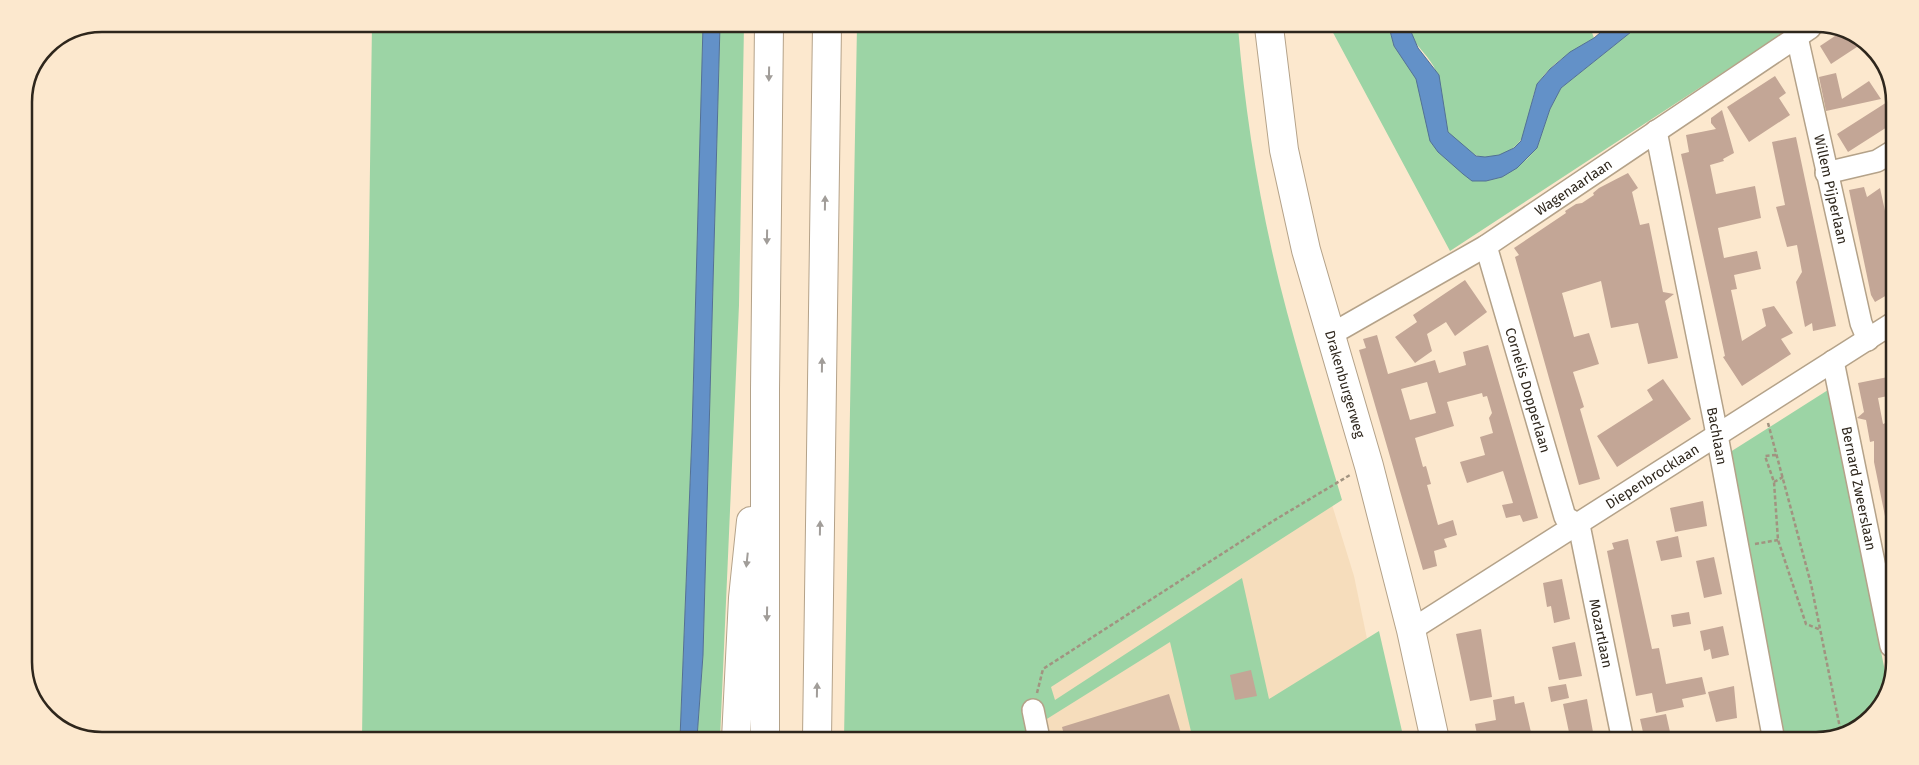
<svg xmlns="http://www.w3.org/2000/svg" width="1919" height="765" viewBox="0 0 1919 765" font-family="'Fira Sans',sans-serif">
<rect width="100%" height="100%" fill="#fce8ce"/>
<path fill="#f6ddbc" d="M1325,482l29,94 34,164 -473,-1z"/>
<path fill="#9cd4a5" d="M372,24l331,1 -11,409 -12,304h-318z
M720,25h24l-5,280 -19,434 -23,-1 6,-83z
M857,26l381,1c7,86 21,173 42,258 18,72 41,143 62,215l-291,187 4,13 187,-122 27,121 110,-68 25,109h-211l-23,-98 -155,97h-171z
M1330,27h59l5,19 22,32 3,10 53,93h14l16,-4 25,-18 10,-11 13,-39 11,-21 75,-60h155l-341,223z
M1409,27h181l4,11c-20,12 -44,25 -56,46 -8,14 -7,33 -13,48 -6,17 -29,30 -47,24 -11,-4 -22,-16 -30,-24 -6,-22 -4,-45 -14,-65 -8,-15 -22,-23 -25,-40z
M1828,390l61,301 -25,34 -47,16h-32l-58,-287z"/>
<path fill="#6391c8" stroke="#537194" d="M703,25h17l-17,630 -6,83h-17l12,-304z
M1389,27h20l9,21 21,27 9,57 28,24 9,1 14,-2 15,-7 7,-7 16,-57 13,-15 20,-17 24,-14 13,-11 29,1 -75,60 -11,21 -13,39 -20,20 -15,9 -16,4h-14l-9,-7 -25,-22 -8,-11 -14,-62 -22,-33z"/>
<path fill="#c3a696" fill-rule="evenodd" d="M1844,30l19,13 -32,21 -11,-18z
M1836,73l6,26 27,-18 12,18 -55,12 -7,-34z
M1775,76l11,17 -7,5 11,17 -41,27 -22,-35z
M1895,97v25l-47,30 -11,-18z
M1722,110l12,43 -11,6 1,2 -14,4 6,29 39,-8 6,32 -43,10 6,30 33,-7 4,18 -27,6 3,14 -6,1 11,51 24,-15 -4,-17 12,-3 19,27 -12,6 10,15 -49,32 -19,-29 2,-1 -44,-202 8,-2 -3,-17 30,-6 -5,-6v-5z
M1796,137l40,189 -23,5 -1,-8 -7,4 -9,-45 6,-10 -5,-27 -10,2 -11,-40 9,-2 -13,-63z
M1628,173l10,15 -6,4 8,33 9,-2 14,69 11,2 -9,7 13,57 -30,6 -10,-41 -27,5 -10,-47 -39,12 12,44 15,-4 10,31 -26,8 11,35 -4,2 20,70 -21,6 -64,-228 4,-2 -5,-7 52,-35 -1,-2 11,-7 6,-1 12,-8 -1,-2 6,-5z
M1864,187l3,10 13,-9 14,64v39l-19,11 -4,-7 -22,-105z
M1465,280l22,32 -32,24 -9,-14 -19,12 5,17 -17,12 -20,-26 22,-15 -4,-7z
M1377,335l11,39 47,-14 4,13 27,-8 -3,-13 25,-7 50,173 -15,4 -3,-7 -14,3 -4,-13 11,-2 -10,-32 -36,12 -7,-21 25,-7 -5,-18 13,-4 -4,-15 3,-5 -5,-17 -4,1 -1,-4 -35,9 7,24 -39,12 8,29 3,-1 5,18 -4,1 11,40 15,-5 4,15 -13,4 3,8 -13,4 3,15 -14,4 -64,-220 7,-2 -3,-9zM1427,382l9,31 -26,7 -9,-31z
M1893,376v19l-15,3 5,26 5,-2 5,22 -1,76 -6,1 -12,-59v-21l-4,1 -4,-22 -9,-2 7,-6 -6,-29z
M1663,379l28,40 -74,48 -20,-31 56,-36 -6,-10z
M1703,501l4,25 -32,6 -5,-24z
M1678,536l4,21 -21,4 -5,-20z
M1628,539l24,110 7,-1 7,36 36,-7 4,17 -24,5 2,8 -28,6 -4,-20 -16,3 -29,-145 7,-2 -2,-6z
M1714,557l8,37 -18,4 -8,-37z
M1562,579l8,40 -16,4 -3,-17 -4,1 -4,-24z
M1689,612l2,12 -18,3 -2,-12z
M1723,626l6,29 -17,4 -2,-10 -6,2 -4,-20z
M1481,629l11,68 -22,4 -14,-67z
M1575,642l7,34 -23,4 -7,-33z
M1251,670l6,26 -22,4 -5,-25z
M1566,684l3,14 -18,4 -3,-15z
M1734,686l3,32 -21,4 -8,-30z
M1169,694l14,46 -118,-1 -3,-12z
M1514,696l1,8 9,-2 9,39 -55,-1 -3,-16 21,-4 -3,-20z
M1587,699l6,33 -23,5 -7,-33z
M1666,714l6,27h-27l-5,-22z"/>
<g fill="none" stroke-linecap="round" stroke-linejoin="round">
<g stroke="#b4a289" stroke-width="24">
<g id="minor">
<path id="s1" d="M1797,37l64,286 7,17"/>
<path id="s2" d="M1656,131l58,288 60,322"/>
<path d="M1826,173l51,-12 18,-11"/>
<path id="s3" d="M1486,246l79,271 14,8 44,216"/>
<path id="s4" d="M1330,335l156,-89 324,-218"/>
<path id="s5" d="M1833,361l58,285"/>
<path id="s6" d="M1411,630l482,-307"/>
<path d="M1033,710l6,29"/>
</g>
</g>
<g stroke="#b4a289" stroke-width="30">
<g id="major">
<path id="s7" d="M1269,27l15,123 22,100 63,216 42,164 24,110"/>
</g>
</g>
<g stroke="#b4a289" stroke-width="30">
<path id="highway" d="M736,739l7,-141 8,-77
M765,739v-349l4,-365
M817,739l10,-713"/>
</g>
<path stroke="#a19380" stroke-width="2.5" stroke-dasharray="4 2.5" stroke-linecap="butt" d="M1768,423l43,161 30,149
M1776,455l-11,1 9,26 4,58 28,84 15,6
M1774,482l9,-5
M1755,544l23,-4
M1037,693l6,-24 230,-148 77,-46"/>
<use href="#minor" stroke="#fff" stroke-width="21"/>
<use href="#major" stroke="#fff" stroke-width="28"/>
<use href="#highway" stroke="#fff" stroke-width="28"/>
</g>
<defs><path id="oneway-solid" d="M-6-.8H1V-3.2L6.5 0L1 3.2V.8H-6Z" transform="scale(1.25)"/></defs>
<g fill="#a19d99">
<use href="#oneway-solid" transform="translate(769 74) rotate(91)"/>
<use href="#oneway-solid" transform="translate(825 203) rotate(-89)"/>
<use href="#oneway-solid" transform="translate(767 237) rotate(91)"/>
<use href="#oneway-solid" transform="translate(822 365) rotate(-89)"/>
<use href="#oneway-solid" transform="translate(820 528) rotate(-89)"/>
<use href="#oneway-solid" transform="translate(747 560) rotate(96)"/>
<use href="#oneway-solid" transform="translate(767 614) rotate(91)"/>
<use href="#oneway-solid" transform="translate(817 690) rotate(-89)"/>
</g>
<g text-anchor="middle" stroke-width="4" stroke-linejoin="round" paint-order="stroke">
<g font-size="14" fill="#2e261c" stroke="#fce8ce">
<text dy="5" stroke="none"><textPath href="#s4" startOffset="285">Wagenaarlaan</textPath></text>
<text dy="5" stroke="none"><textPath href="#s1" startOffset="156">Willem Pijperlaan</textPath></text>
<text dy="5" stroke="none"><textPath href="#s7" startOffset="366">Drakenburgerweg</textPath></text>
<text dy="5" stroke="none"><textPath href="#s3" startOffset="150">Cornelis Dopperlaan</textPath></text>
<text dy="5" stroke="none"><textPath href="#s2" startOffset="311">Bachlaan</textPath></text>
<text dy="5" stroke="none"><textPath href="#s6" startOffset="286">Diepenbrocklaan</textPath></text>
<text dy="5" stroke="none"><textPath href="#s5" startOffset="130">Bernard Zweerslaan</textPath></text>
<text dy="5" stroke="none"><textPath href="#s3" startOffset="409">Mozartlaan</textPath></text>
</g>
</g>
<path d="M0 0H1919V765H0ZM102 32H1816A70 70 0 0 1 1886 102V662A70 70 0 0 1 1816 732H102A70 70 0 0 1 32 662V102A70 70 0 0 1 102 32Z" fill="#fce8ce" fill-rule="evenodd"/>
<path fill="none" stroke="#2e261c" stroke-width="2.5" d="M102 32H1816A70 70 0 0 1 1886 102V662A70 70 0 0 1 1816 732H102A70 70 0 0 1 32 662V102A70 70 0 0 1 102 32Z"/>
</svg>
